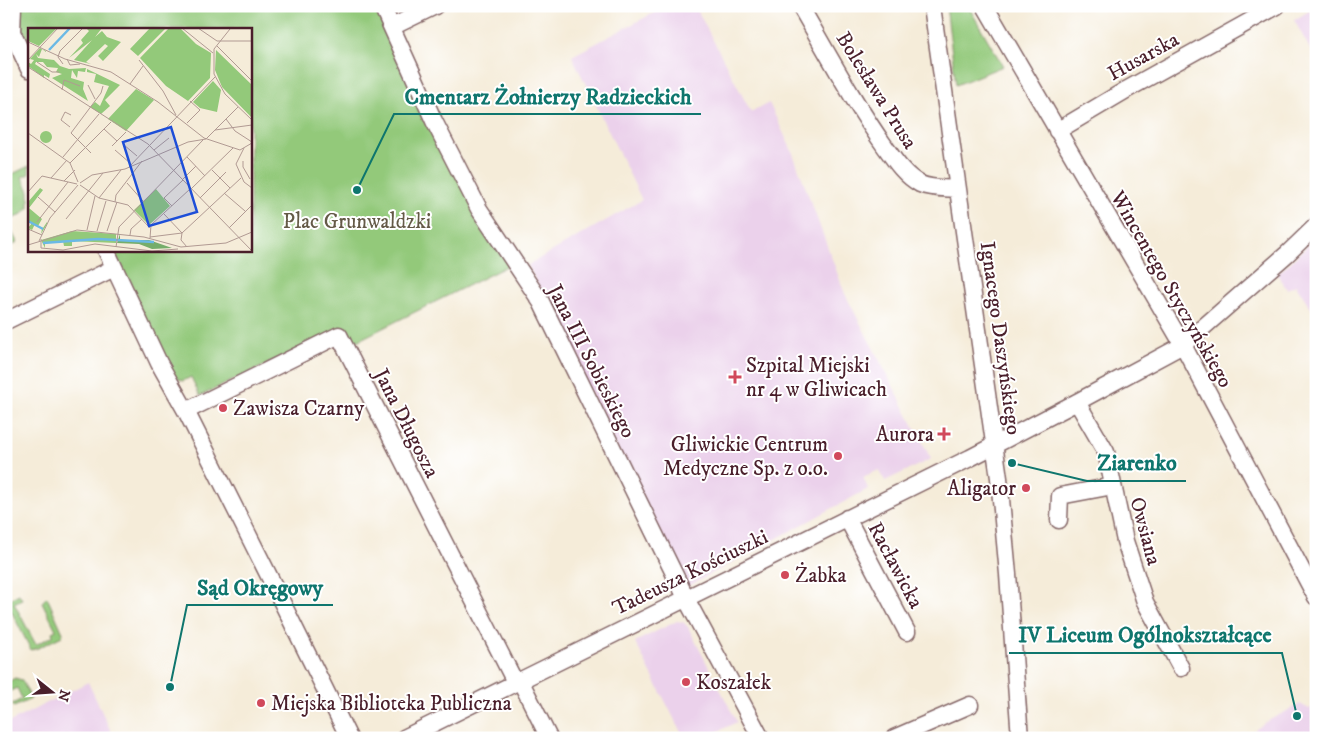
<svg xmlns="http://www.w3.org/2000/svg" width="1322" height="744" viewBox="0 0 1322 744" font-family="'IM FELL DW Pica',serif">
<rect width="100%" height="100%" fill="#fff"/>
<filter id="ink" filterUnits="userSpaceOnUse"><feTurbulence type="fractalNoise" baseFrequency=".02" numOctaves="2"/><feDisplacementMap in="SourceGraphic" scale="10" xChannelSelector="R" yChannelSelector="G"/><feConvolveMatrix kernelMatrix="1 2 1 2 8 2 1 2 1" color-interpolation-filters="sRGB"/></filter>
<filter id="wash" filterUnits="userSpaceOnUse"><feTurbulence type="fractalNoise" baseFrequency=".0096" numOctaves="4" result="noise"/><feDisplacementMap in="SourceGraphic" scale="20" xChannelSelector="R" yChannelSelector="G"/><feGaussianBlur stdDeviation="1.12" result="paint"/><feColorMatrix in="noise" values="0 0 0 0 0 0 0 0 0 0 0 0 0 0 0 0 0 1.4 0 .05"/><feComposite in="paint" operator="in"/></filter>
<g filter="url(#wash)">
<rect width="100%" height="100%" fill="#f5ecd9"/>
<path fill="#ebd1eb" d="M667,6h28l56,106 18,-9 23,48 53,143 86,165 -46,22 -6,-11 -16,7 5,12 -183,99 -157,-323 114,-65 -70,-144z
M1316,7v53l-22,-40z
M1316,237v79l-20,-31 -9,4 -10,-15 13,-11z
M677,621l6,1 5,5 49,95 -33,16h-20l-49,-96z
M88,682l26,56h-108v-14z
M1300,704l9,5 7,-3v32h-72l22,-16z"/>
<path fill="#93c97a" stroke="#6e7452" d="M21,6h353l53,117 82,142 -156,78 -11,-14 -142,67 -9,-19 -8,4 -11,-5 -59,-126h137v-221h-221v22l-9,-23z
M946,6h22l35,60 -47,19z
M29,166v8l-7,3 7,14v17l-7,6 -15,8 10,20 -11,9v-74z
M19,594l3,5 -8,4 21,40 2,1 16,-8 -1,-4 4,-2 -14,-28 5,-5 16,36 -1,3 -24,12 -7,2 -25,-49z
M15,678l7,2 9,19 -17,8 -2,-3 10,-5 -5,-11 -11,5v-10z"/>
</g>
<g filter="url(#ink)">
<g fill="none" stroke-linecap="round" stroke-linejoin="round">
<g stroke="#866768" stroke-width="19">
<path id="minor" d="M382,6l52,115 45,88 62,93 149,304 71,132
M800,6c28,48 54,97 86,142 9,13 19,28 34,36 11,5 26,4 38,5
M932,6l67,472 9,96 12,164
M985,6l198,339 133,252
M6,27l6,5 17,37
M392,27l43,-21
M12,32l1,-26
M1057,131l69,-41 151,-84
M106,250l53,113 27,48 88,175 75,152
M6,321l108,-53
M1077,402l29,50 19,89 20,61 36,66
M186,411l153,-76 176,347
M847,518l60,114
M1059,520l1,-24 53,-10
M520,680l29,58
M404,738l566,-280 107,-56 106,-57 104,-91 29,-28
M894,738l76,-33"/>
</g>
<use href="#minor" stroke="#fff" stroke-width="16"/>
</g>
</g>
<g fill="#d1495b" stroke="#fff" stroke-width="2">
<path d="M732.5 369.5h5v5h5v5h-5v5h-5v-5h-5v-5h5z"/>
<circle cx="223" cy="408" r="5"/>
<path d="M941.5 426.5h5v5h5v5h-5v5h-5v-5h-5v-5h5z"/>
<circle cx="838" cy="456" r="5"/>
<circle cx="1026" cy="488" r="5"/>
<circle cx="785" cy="575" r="5"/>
<circle cx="686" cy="682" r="5"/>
<circle cx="261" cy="703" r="5"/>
</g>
<g text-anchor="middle" stroke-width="4" stroke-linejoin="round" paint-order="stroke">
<g font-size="21" fill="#4a1f2b" stroke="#fff">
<text transform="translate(1143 56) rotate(-29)" y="7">Husarska</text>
<text transform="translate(877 90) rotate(58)" y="7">Bolesława Prusa</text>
<text transform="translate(1172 289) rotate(60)" y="7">Wincentego Styczyńskiego</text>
<text transform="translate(1001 338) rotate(82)" y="7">Ignacego Daszyńskiego</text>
<text transform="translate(592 361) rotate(63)" y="7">Jana III Sobieskiego</text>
<text transform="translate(407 423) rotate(63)" y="7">Jana Długosza</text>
<text transform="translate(1146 531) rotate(75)" y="7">Owsiana</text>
<text transform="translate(896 565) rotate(62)" y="7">Racławicka</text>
<text transform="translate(690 572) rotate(-26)" y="7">Tadeusza Kościuszki</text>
</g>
<g font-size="21" fill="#645a47" stroke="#fff">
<text x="357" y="228">Plac Grunwaldzki</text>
</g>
<g font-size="21" fill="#4a1f2b" stroke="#fff" text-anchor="start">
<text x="746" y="372">Szpital Miejski<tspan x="746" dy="24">nr 4 w Gliwicach</tspan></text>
<text x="233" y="415">Zawisza Czarny</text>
<text x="934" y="441" text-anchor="end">Aurora</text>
<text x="828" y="451" text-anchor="end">Gliwickie Centrum<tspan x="828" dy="24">Medyczne Sp. z o.o.</tspan></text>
<text x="1016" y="495" text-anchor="end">Aligator</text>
<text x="795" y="582">Żabka</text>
<text x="696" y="689">Koszałek</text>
<text x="271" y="710">Miejska Biblioteka Publiczna</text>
</g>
</g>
<g transform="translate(28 28)">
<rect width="224" height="224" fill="#f5ecd9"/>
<path d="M0,0h29l-18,18 -11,-5zM58,0h16l-7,9 7,-6 5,6 14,5 -18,19 -5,-5 10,-10 -3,-2 -19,18 5,2 -17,-4 18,-20 -23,18 14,-15 -2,-3 8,-9zM122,0h16l-28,28 -8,-7zM141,0h11l16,16 15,9 -1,25 -22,23 -22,-15 -26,-28zM12,20l6,3v1l-4,-3 -3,8 -3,-3 2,4 16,2 6,6 9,3 17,-1 -1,4 -7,-1 -1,7 -5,-8 -1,8 13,4 -1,7 5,12 -36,-23 10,-4 -6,-2 2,-4 -11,-1 -4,-5h-7l-1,2 15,10 -1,4 -5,-3v3l-16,-12v-4l3,2 3,-4 -4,-1zM188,22l36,35v33l-30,-31 -7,-17zM59,41l33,16 -15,15 5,6 -9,8 -11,-7 5,-5 5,4 9,-20 -15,-4 2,-8 -9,-2zM185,53l8,9 -4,22 -17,-4 -7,-6zM108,61l18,11 -28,31 -18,-12zM12 109a6 6 0 1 1 12 0a6 6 0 1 1-12 0ZM12,160l3,2 -14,18 13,11 -4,7 5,2 4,-6v2l-6,10 1,-5 -7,-5 -3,6 -4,-2 4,-5 -4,-2v-19zM128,161l14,17 -21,19 -15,-15zM44,203l44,3v9l-44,-2v5h-8l-1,-5 -18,2v5l-4,-8z" fill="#93c97a"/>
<path d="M92,206v6h29l23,8 -20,1 -13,-5 -22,-1z" fill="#76ad6a"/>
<path fill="none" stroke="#6bb9e5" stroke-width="2.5" d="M21,22l21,-22M0,193l15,8M15,215l55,-4 56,3"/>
<path fill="none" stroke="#b19a93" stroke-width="1" d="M154,0l31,25M170,0l19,13h35M202,1l-16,20v25l11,20 27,26M0,14l37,17 46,13 47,30 46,36 36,12 12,-7M189,18l35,35M39,31l3,6 10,-1M0,32l30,-32M111,32l24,31 13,24M9,34l15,10h7M35,36l-5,-7 2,-6 23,-23M0,39l120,77 104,107M102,56l13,-18M60,57l7,14M34,62l2,-10 16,6M198,91l9,12 17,11M159,95l13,-13 -10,-9M42,99l-9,-7 4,-8 6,3M76,101l13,12M187,102l37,-5M0,105l42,30 8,19M96,117l13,11M84,118l14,-14M216,120l-8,16 8,18 8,6M87,122l15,13M126,122l15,-12M63,125l-20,-20 30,-40 2,-7M35,129l36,-43M159,129l18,19M215,133v6l7,12M42,135l41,-41M100,140l87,-91M184,142l18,18M23,150l16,-18M154,152l14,-14M36,153l11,-11M52,155l12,-8 33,-6 63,-27 18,-3 32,-32M99,155l16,18M52,157l19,13 29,7 22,23M163,161l42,-41M0,164l14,-16 35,8M196,165l21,18M10,169l17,15M71,170l22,-28M172,170l26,-26M87,174l1,-7 26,-34M144,178l-8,-8 19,-18M136,186l18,19M38,191l37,-46M9,194l31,-40M201,200l23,-23M0,201l14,6M59,202l8,-34M69,203l9,-30M79,203l10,-29M102,207l1,-6 11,-10M122,209l32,-4M122,210l1,-13 39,-36M13,211v9l22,2 32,-6 57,7 26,-2M11,213l11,-23 28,-33M0,217l49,-15 67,7 37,10 45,-4 26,-11M88,219l3,-20 84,-87M159,219l-6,-7 1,-7 59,-55"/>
<path fill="#1d4ed8" fill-opacity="0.15" stroke="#1d4ed8" stroke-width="2.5" d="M143,99l26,85 -48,14 -26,-84z"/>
<rect width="224" height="224" fill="none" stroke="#4a1f2b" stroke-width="2.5"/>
</g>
<path fill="none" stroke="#0f766e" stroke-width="2" d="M357 190L394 114H701M1012 463L1087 481H1186M170 687L187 605H333M1297 716L1282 653H1009"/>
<g fill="#0f766e" stroke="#fff" stroke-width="2">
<circle cx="357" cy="190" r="5"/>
<circle cx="1012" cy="463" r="5"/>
<circle cx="170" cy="687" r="5"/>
<circle cx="1297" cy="716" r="5"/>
</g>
<g font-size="22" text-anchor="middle" font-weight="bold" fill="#0f766e" stroke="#fff" stroke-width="4" stroke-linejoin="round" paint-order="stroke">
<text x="548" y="104">Cmentarz Żołnierzy Radzieckich</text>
<text x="1137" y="470">Ziarenko</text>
<text x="260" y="595">Sąd Okręgowy</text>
<text x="1145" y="642">IV Liceum Ogólnokształcące</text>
</g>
<rect width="1322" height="744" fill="none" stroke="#fff" stroke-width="25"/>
<g transform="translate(52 692) rotate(107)" stroke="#ffffff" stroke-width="4" paint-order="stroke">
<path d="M0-4L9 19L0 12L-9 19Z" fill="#4a1f2b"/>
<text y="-8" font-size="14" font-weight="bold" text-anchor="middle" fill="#4a1f2b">N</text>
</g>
</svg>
